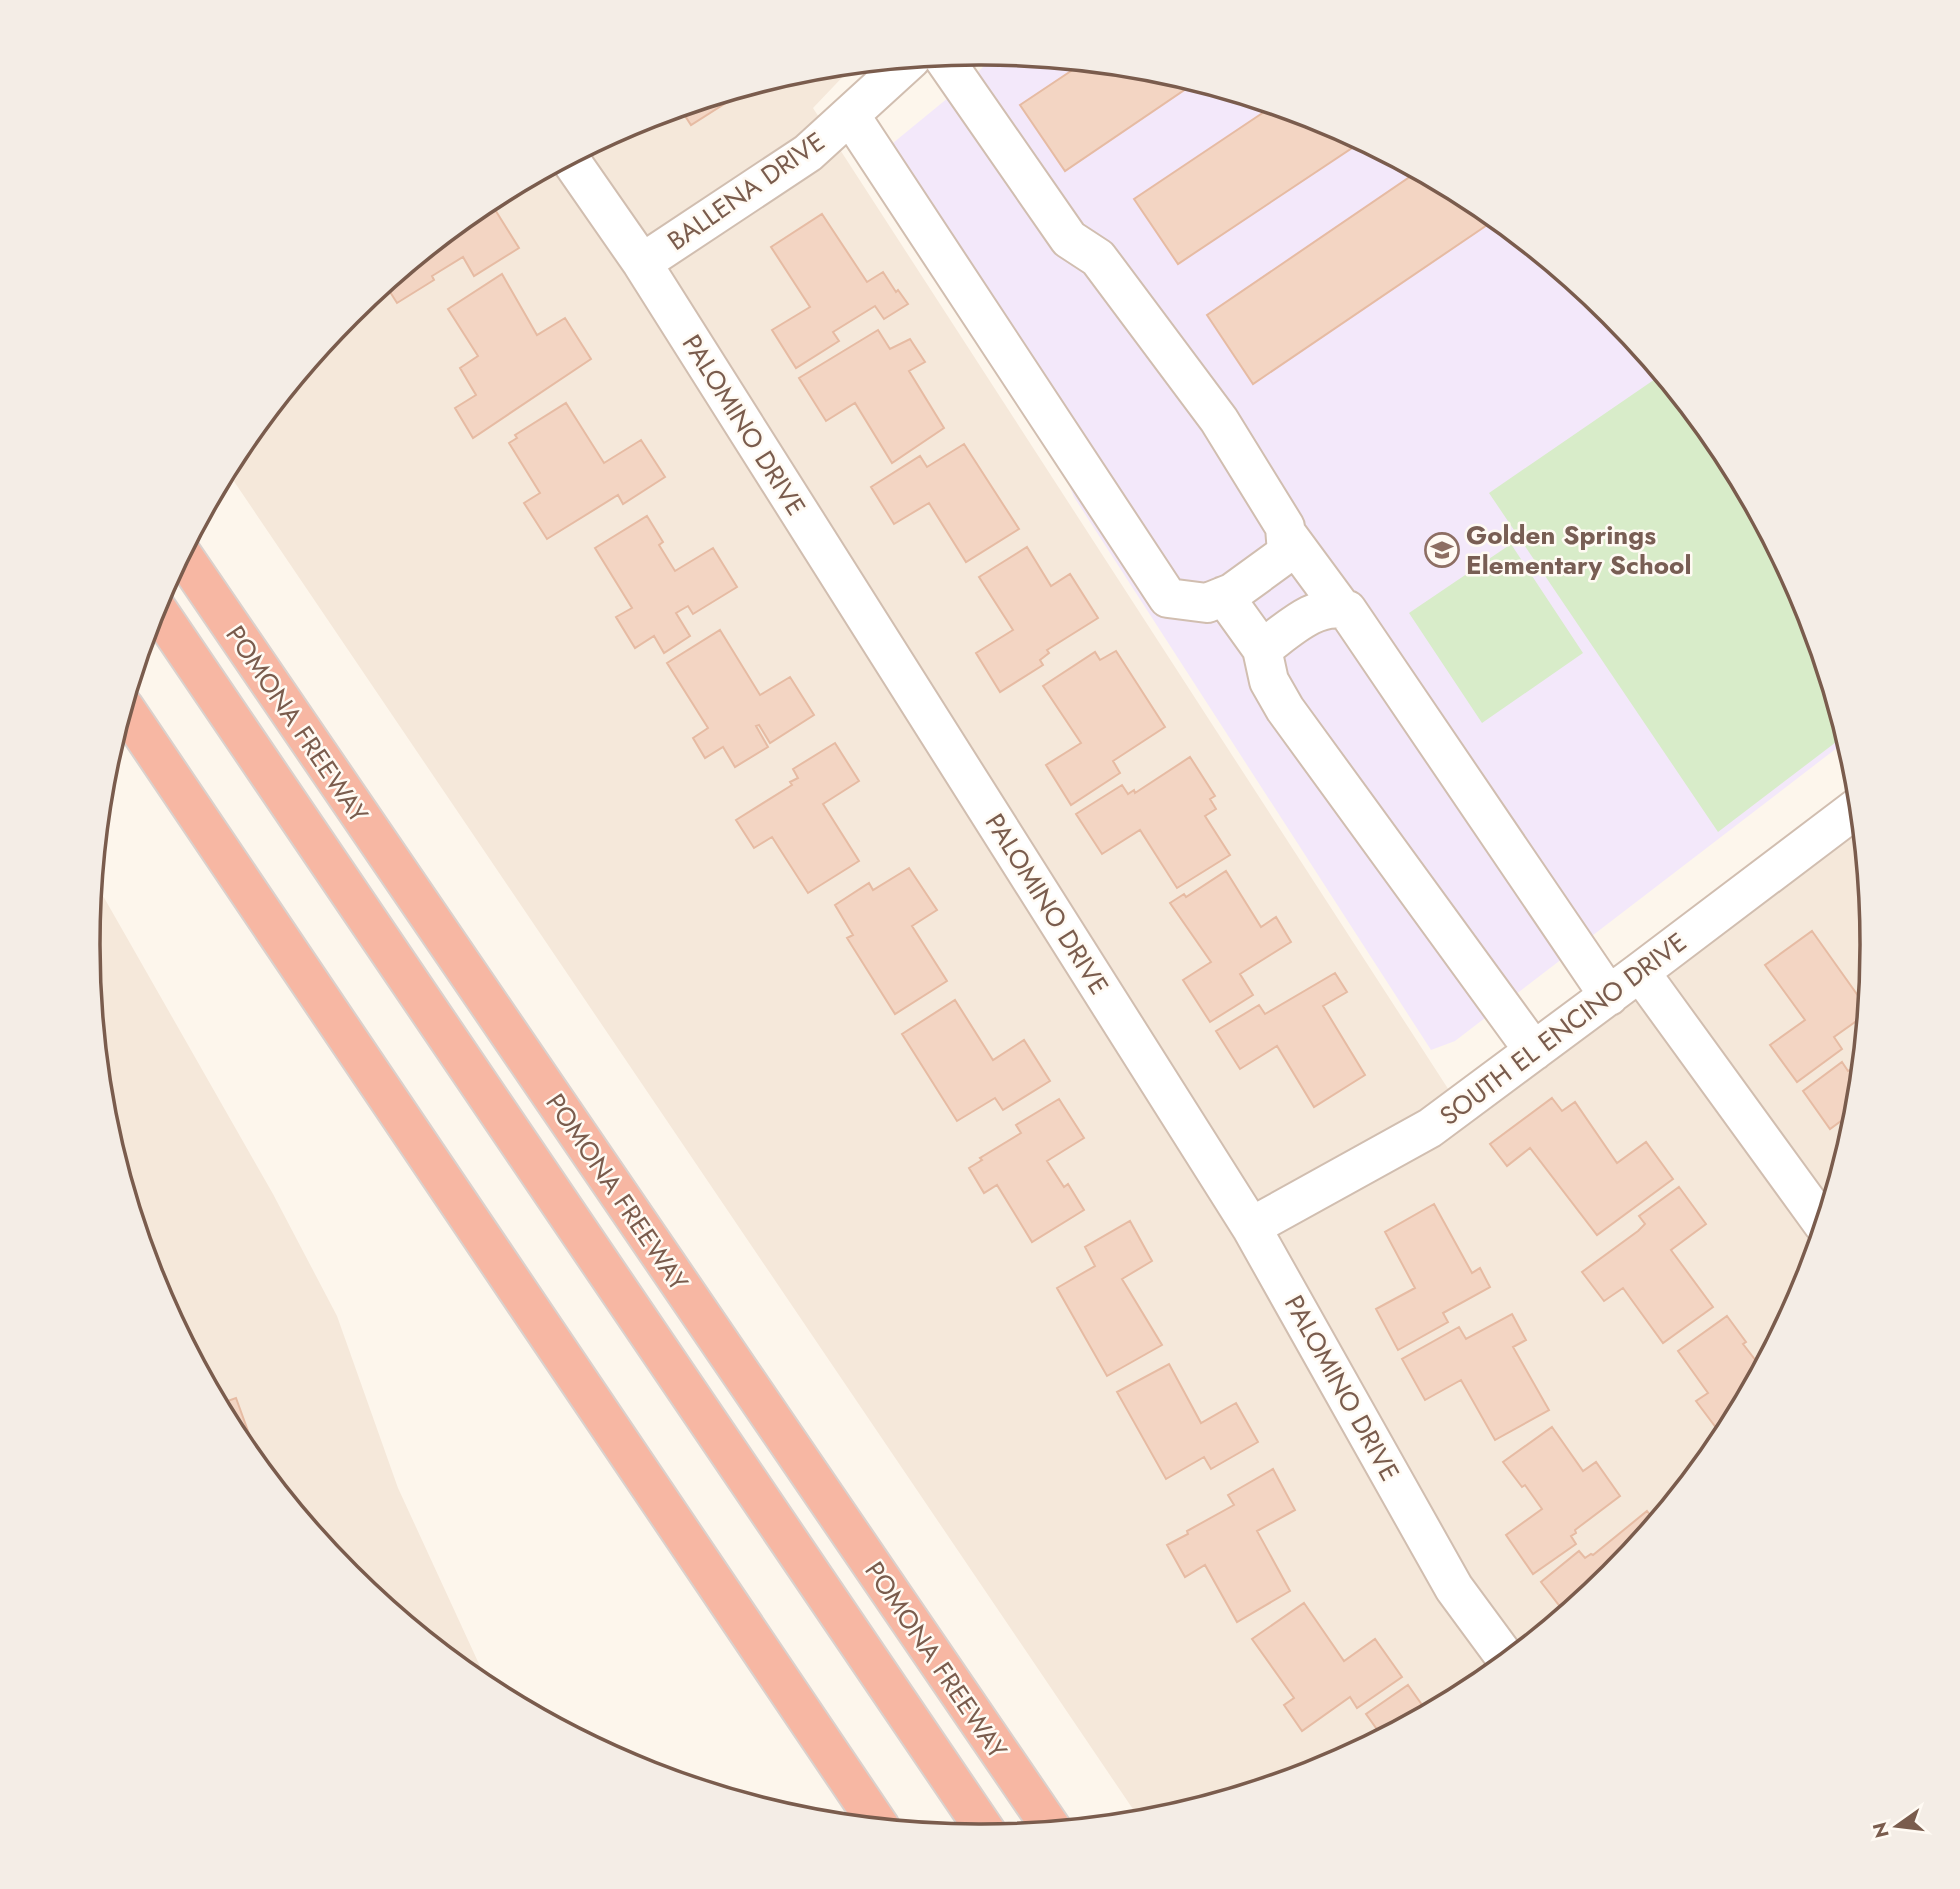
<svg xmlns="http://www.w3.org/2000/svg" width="1960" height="1889" viewBox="0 0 1960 1889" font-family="Jost,sans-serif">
<rect width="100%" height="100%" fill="#fdf6ec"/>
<path fill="#f5e8da" d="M854,65l-41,43 654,1010 392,-309 13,136 -17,174 -51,167 -83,154 -111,136 -135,110 -154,83 -167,50 -13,2 -914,-1350 12,-22 111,-136 135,-110 154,-83 167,-50z
M94,880l179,314 64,122 61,172 93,202 -142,-115 -111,-135 -82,-155 -51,-167 -17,-174z"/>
<path fill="#f3e8fa" d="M996,54l158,16 168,51 154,82 135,111 111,135 82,155 42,137 -391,300 -24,9 -357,-553 -24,-58 -41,-63 -15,-6 -129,-204 106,-87z"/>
<path fill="#d8ecc9" d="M1661,375l61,74 82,155 40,132 -126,96 -229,-339z
M1511,544l72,109 -101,70 -73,-110z"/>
<path fill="#f3d5c3" stroke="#e6bba3" stroke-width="2" d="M1083,63l71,7 42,12 -131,89 -45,-66z
M741,89l2,3 -52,33 -11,-17z
M1273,106l49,15 39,21 -183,122 -44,-65z
M1417,172l59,31 20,16 -243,165 -46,-69z
M494,208l25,40 -45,28 -11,-19 -31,19 2,4 -37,23 -12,-19 76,-62 3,5z
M822,214l45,68 16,-10 13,20 2,-2 10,14 -24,15 -9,-13 -42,26 6,9 -43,27 -24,-38 38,-23 -39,-60z
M502,274l35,61 28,-17 26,41 -118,79 -18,-30 21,-13 -16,-27 18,-12 -30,-47z
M878,330l12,19 20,-10 15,23 -16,9 35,57 -52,35 -37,-60 -29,18 -27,-43z
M566,403l38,60 37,-23 24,37 -42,27 -5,-9 -71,44 -23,-36 16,-10 -31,-50 8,-5 -2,-3z
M964,444l55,85 -53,33 -37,-59 -35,21 -23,-37 49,-31 7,11z
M647,516l16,26 -4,3 16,26 38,-23 24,39 -44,27 -5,-8 -12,7 14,23 -26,17 -10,-17 -19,12 -19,-31 16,-9 -37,-60z
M1027,547l24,39 19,-12 28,44 -51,32 2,3 -9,7 3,5 -43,27 -24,-39 37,-23 -34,-53z
M720,630l40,65 30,-18 24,38 -44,28 -11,-18 -3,1 12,21 -33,20 -12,-20 -18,11 -12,-20 15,-10 -41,-65z
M1116,651l49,76 -52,34 7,12 -49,32 -25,-40 35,-22 -38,-57 52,-34 5,8z
M835,743l24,38 -36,23 36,57 -51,32 -36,-56 -18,11 -18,-28 56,-35 -2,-3 8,-4 -5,-9z
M1190,757l25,39 -5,3 6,10 -11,7 25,39 -53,33 -37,-58 -38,24 -26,-40 46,-29 6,9 6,-4 1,3z
M909,868l28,42 -25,16 35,55 -52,33 -48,-76 6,-3 -18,-30 34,-22 4,7z
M1226,871l35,56 15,-10 15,25 -51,32 13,21 -43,27 -27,-42 28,-18 -41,-59 14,-9 2,3z
M1812,931l54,76 -1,8 -31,22 8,12 -45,33 -27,-37 35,-25 -40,-55z
M1335,973l12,19 -24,14 42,69 -51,32 -37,-61 -37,23 -24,-38 43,-26 6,9z
M955,1000l38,60 31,-20 26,41 -47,29 -8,-12 -38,23 -55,-87z
M1842,1062l6,9 12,-7 -4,46 -26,19 -27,-38z
M102,1088l18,49 -8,3 -7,-22z
M1552,1098l10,13 13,-9 42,61 29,-21 27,37 -76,56 -67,-87 -23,18 -17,-22z
M1059,1099l25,39 -37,23 17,26 4,-3 16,26 -52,32 -35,-57 -13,8 -15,-25 13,-8 -2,-2 41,-25 -5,-8z
M1679,1187l27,37 -35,26 42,57 -50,36 -40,-55 -19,13 -22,-29 56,-41 7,-7 -6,-8z
M1434,1204l38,69 8,-5 10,19 -47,26 5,9 -50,28 -22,-41 39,-21 -30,-56z
M1130,1221l22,40 -30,18 40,66 -55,31 -50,-88 38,-22 -10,-19z
M1512,1314l14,26 -13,7 36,63 -54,30 -34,-60 -36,20 -23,-41 57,-32 7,12z
M1727,1316l19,26 -3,2 17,22 2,-1 -39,72 -27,-36 12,-8 -30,-42z
M1169,1364l32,59 35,-20 22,39 -47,27 -7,-12 -38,22 -49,-87z
M236,1398l25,69 -23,-27 -19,-36z
M1552,1427l31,44 13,-9 24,34 -45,34 1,3 -5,3 5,8 -43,30 -27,-39 36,-26 -17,-24 -3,2 -19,-25z
M1273,1469l22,41 -38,21 33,60 -53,31 -32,-57 -20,12 -18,-32 21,-11 -1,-3 47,-26 -6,-10z
M1647,1511l8,10 -45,55 -45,37 -24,-31 38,-31 6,7 6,-4 2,1z
M1304,1603l40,58 31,-22 27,38 -45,31 -7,-11 -48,34 -18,-26 10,-7 -42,-59z
M1408,1685l19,27 -59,31 13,-8 -15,-21z"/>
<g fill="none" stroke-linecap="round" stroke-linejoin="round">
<g stroke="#d1beb0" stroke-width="42">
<path id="minor" d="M850,115l318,483 39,5 25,-10 55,-40 -2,-26 -66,-107 -121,-162 -29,-19 -127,-183
M569,158l73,105 609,964 203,361 53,72
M642,263l166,-110 103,-94
M1286,533l56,76
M1224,596l38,53
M1640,972l183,252
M1534,1051l-249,-342 -16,-28 -7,-32c24,-17 54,-48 85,-39l262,386
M1251,1227l179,-99 210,-156 218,-165"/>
</g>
<g stroke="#dad1cd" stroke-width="42">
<path id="highway" d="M182,554l870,1275
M155,606l834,1230
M124,707l756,1120"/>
</g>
<use href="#minor" stroke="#fff" stroke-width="38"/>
<use href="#highway" stroke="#f7b7a3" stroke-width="38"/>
</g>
<defs>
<g id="school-ring" transform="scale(1.75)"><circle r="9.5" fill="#fffaf3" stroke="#8d6e63" stroke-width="1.5"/><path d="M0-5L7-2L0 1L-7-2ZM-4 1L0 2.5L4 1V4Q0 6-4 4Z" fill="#8d6e63"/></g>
</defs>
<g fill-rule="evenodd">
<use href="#school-ring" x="1442" y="550"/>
</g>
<g text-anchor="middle" stroke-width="5" stroke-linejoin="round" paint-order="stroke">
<g font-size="26" fill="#7a5c4d" stroke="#fffaf3">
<text transform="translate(746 191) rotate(-35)" y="9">BALLENA DRIVE</text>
<text transform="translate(744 425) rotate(58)" y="9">PALOMINO DRIVE</text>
<text transform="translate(297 724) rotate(56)" y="9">POMONA FREEWAY</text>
<text transform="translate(1047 904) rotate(58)" y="9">PALOMINO DRIVE</text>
<text transform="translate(1563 1029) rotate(-37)" y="9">SOUTH EL ENCINO DRIVE</text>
<text transform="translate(617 1192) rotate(56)" y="9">POMONA FREEWAY</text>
<text transform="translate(1342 1388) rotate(61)" y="9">PALOMINO DRIVE</text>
<text transform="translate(936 1660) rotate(56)" y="9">POMONA FREEWAY</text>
</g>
<g font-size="26" font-weight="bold" fill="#785e54" stroke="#fffaf3" text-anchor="start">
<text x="1466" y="544">Golden Springs<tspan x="1466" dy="30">Elementary School</tspan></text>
</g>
</g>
<path d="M0 0H1960V1889H0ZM979 65H981A879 879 0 0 1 1860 944V945A879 879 0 0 1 981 1824H979A879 879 0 0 1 100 945V944A879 879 0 0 1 979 65Z" fill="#f4ede6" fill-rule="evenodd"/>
<path fill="none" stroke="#7a5c4d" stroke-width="3.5" d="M979 65H981A879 879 0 0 1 1860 944V945A879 879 0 0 1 981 1824H979A879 879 0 0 1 100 945V944A879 879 0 0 1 979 65Z"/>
<g transform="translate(1897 1826) rotate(256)" stroke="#fffaf3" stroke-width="5" paint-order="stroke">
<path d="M0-5L12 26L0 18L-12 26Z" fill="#7a5c4d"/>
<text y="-10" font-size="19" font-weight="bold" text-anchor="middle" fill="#7a5c4d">N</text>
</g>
</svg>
